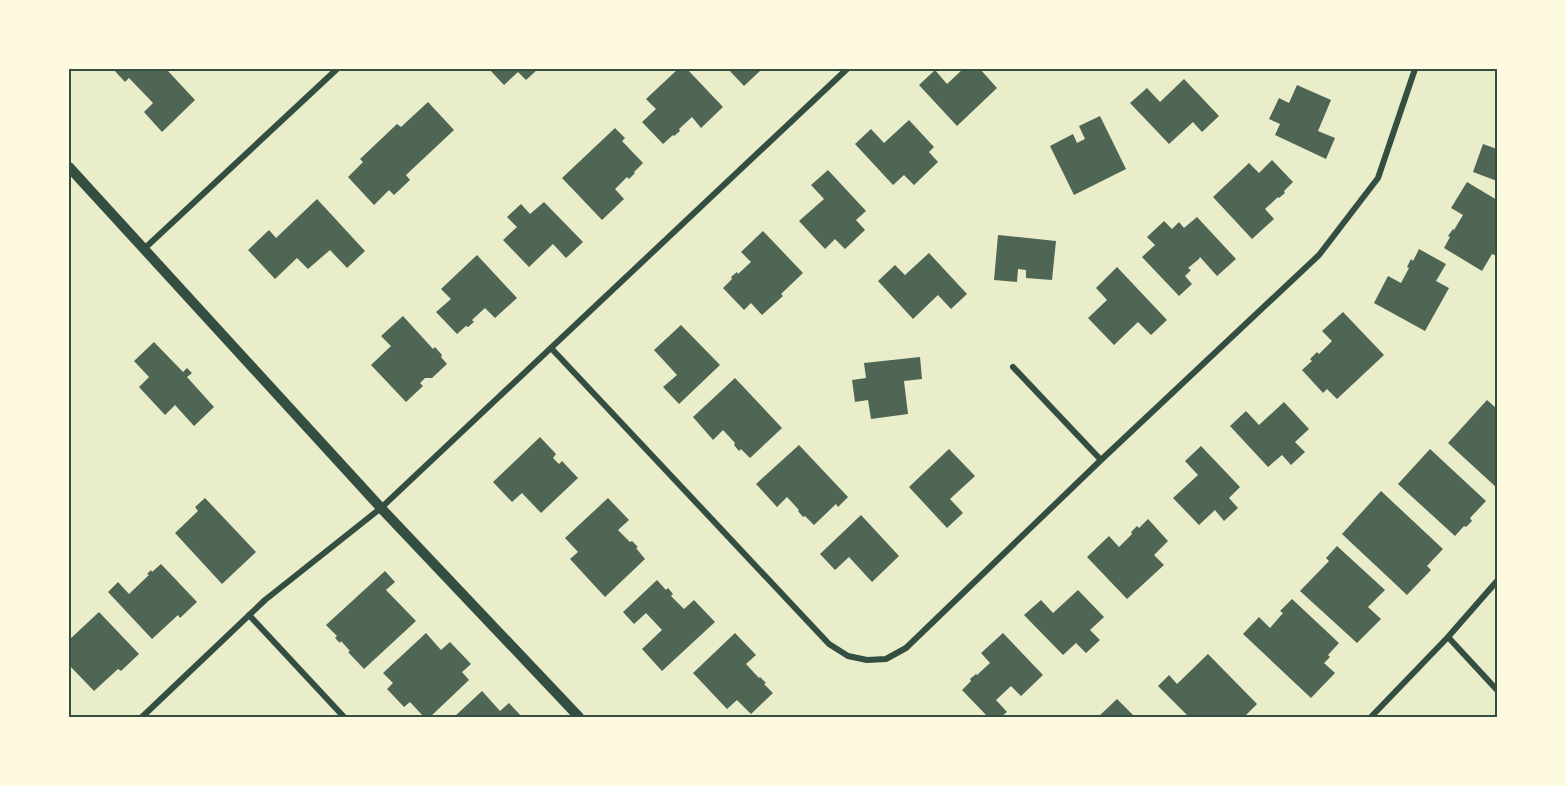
<svg xmlns="http://www.w3.org/2000/svg" width="1566" height="786" viewBox="0 0 1566 786" font-family="Signika,sans-serif">
<rect width="100%" height="100%" fill="#e9edc9"/>
<path fill="#4f6655" d="M113,69h56l-1,2 27,29 -33,32 -18,-20 9,-9 -24,-25 -4,4z
M489,69h49l-12,11 -8,-8 -14,13z
M678,69h9l36,38 -22,21 -9,-11 -13,12 1,2 -6,5 -1,-1 -10,9 -21,-22 14,-13 -10,-10z
M728,69h30l2,2 -16,15z
M963,69h17l17,19 -40,38 -38,-41 16,-15 12,14z
M1184,79l35,37 -17,16 -9,-10 -24,22 -39,-41 17,-15 13,14z
M1297,85l34,15 -13,31 17,7 -9,21 -51,-24 5,-11 -11,-5 10,-21 10,5z
M428,102l26,28 -48,45 4,5 -16,15 -5,-5 -15,15 -26,-28 15,-15 -3,-3 37,-35 4,3z
M1100,116l26,53 -52,26 -24,-49 23,-12 4,9 8,-4 -6,-13z
M909,120l25,27 -5,5 9,10 -24,23 -10,-10 -11,10 -38,-41 16,-15 13,14z
M615,128l10,10 -3,3 21,22 -9,9 1,1 -6,6 -2,-2 -12,12 9,10 -22,21 -40,-42z
M1483,144l14,5v32l-24,-9z
M1272,160l21,22 -9,9 1,2 -6,5 -1,-1 -13,12 9,10 -22,20 -39,-42 36,-34 10,10z
M828,170l38,41 -10,9 9,10 -20,19 -10,-10 -10,10 -26,-28 25,-22 -13,-14z
M1467,182l30,18v56l-5,-2 -10,17 -38,-23 6,-11 -2,-1 5,-7 1,1 9,-15 -12,-7z
M317,199l48,52 -18,17 -17,-18 -22,19 -11,-11 -22,21 -27,-29 21,-20 7,8z
M544,202l39,40 -17,16 -13,-14 -24,23 -26,-27 14,-13 -10,-10 14,-13 9,10z
M1197,217l39,42 -19,17 -17,-19 -1,2 -11,9 3,2 -6,6 7,8 -13,12 -37,-39 13,-12 -8,-8 17,-16 8,8 7,-7 5,6z
M763,231l40,42 -22,21 2,2 -21,19 -11,-12 -7,7 -21,-22 9,-9 -1,-2 6,-5 1,2 13,-12 -10,-10z
M998,235l58,6 -4,39 -26,-2v-8l-8,-1 -1,13 -23,-2z
M1419,249l27,15 -10,17 13,7 -24,43 -51,-28 14,-27 13,7 8,-15 -2,-1 4,-8 2,2z
M929,253l38,41 -16,15 -13,-14 -25,24 -35,-38 17,-16 10,10z
M477,255l40,43 -22,20 -10,-10 -13,12 2,2 -6,5 -2,-1 -9,8 -21,-22 15,-13 -10,-10z
M1117,267l50,53 -16,15 -13,-13 -24,23 -26,-27 19,-18 -11,-12z
M1343,312l41,43 -47,44 -10,-10 -4,4 -21,-23 10,-9 -2,-2 7,-7 2,2 13,-13 -10,-10z
M403,316l30,33 2,-2 7,8 -1,2 6,7 -15,14h-7l-5,5 3,3 -17,16 -35,-37 20,-19 -10,-10z
M681,325l39,40 -41,39 -16,-17 14,-12 -23,-25z
M154,342l29,30 4,-4 5,5 -5,4 27,30 -20,19 -19,-21 -10,10 -26,-28 10,-10 -15,-16z
M920,357l2,22 -18,2 4,33 -37,5 -3,-19 -13,2 -3,-22 14,-2 -2,-15z
M735,378l47,50 -32,30 -9,-9 -2,2 -5,-6 1,-2 -12,-13 -10,10 -20,-23z
M1487,400l10,9v79l-49,-45z
M1284,402l25,27 -14,13 10,10 -14,13 -9,-10 -14,12 -38,-41 16,-15 13,14z
M540,437l16,17 -3,4 6,6 3,-3 16,17 -37,35 -19,-20 -10,9 -19,-20z
M799,445l49,52 -10,10 -2,-3 -22,21 -9,-9 -2,1 -5,-6 1,-1 -12,-13 -10,10 -21,-23z
M1201,446l39,41 -11,11 9,10 -14,13 -9,-11 -16,15 -26,-27 25,-23 -13,-14z
M949,449l26,27 -25,23 13,14 -16,15 -38,-41z
M1430,449l56,52 -16,17 2,3 -6,6 -2,-1 -9,10 -57,-52z
M1381,491l62,58 -16,17 4,4 -24,25 -65,-61z
M205,498l51,54 -34,32 -47,-51 23,-22 -3,-4z
M608,498l21,22 -11,10 12,12 2,-1 6,6 -2,1 9,11 -40,38 -35,-38 8,-7 -13,-14z
M861,515l38,41 -27,26 -23,-25 -14,13 -15,-16z
M1148,519l20,22 -14,14 10,10 -37,34 -40,-42 22,-21 10,11 13,-13 -1,-2 6,-6 2,2z
M1337,546l48,44 -17,17 13,12 -24,24 -57,-52 29,-30 -3,-3z
M161,564l36,38 -17,16 -2,-3 -26,24 -44,-47 10,-10 11,12 20,-19 -2,-1 4,-4 1,2z
M385,571l10,11 -9,8 30,31 -52,48 -16,-17 2,-1 -9,-10 -1,2 -5,-5 2,-2 -11,-11z
M657,580l9,10 2,-2 5,6 -2,2 13,13 10,-9 21,22 -53,49 -20,-22 20,-19 -16,-17 -12,11 -11,-12z
M1078,590l26,27 -14,13 10,10 -14,13 -10,-10 -13,12 -39,-40 17,-15 12,13z
M1292,599l47,44 -11,12 2,2 -6,6 11,10 -24,25 -68,-64 16,-17 11,11 13,-15 -3,-2z
M99,612l40,42 -18,17 -3,-2 -24,22 -25,-26v-19l1,-1 -1,-5z
M426,633l15,17 9,-8 21,22 -9,8 7,8 -39,37h-6l-14,-15 -6,5 -17,-18 6,-6 -10,-10z
M735,633l21,22 -10,9 13,14 1,-1 6,6 -2,1 9,9 -22,21 -14,-14 -10,9 -34,-36z
M1003,633l40,42 -22,21 -10,-10 -15,14 11,12 -6,5h-13l-26,-27 9,-9 -1,-2 6,-5 1,1 13,-12 -9,-10z
M1208,654l49,50 -13,13h-55l-31,-31 11,-11 8,9z
M482,691l18,20 9,-8 13,14h-68z
M1117,699l18,18h-37z"/>
<g fill="none" stroke-linecap="round" stroke-linejoin="round">
<path stroke="#344e41" stroke-width="6" d="M144,249l193,-180
M551,348l278,296 19,12 19,4 19,-1 20,-11 195,-188 218,-205 59,-77 37,-109
M1013,367l88,93
M249,615l95,102
M1448,637l49,53
M142,717l123,-117 116,-92 466,-439
M1371,717l77,-80 49,-56"/>
<path stroke="#344e41" stroke-width="10" d="M69,167l312,341 198,209"/>
</g>
<rect width="1566" height="786" fill="none" stroke="#fefae0" stroke-width="141"/>
<rect x="70" y="70" width="1426" height="646" fill="none" stroke="#344e41" stroke-width="2"/>
</svg>
